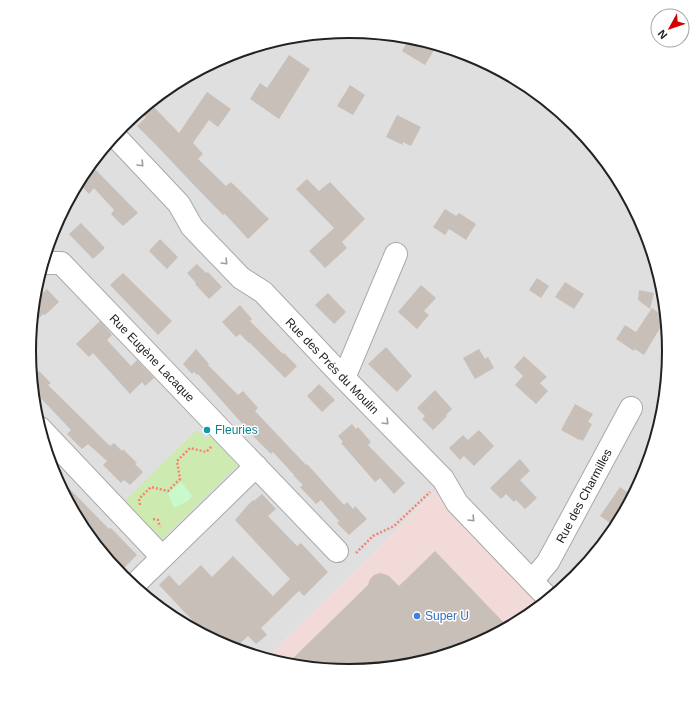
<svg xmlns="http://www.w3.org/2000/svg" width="698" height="702" viewBox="0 0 698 702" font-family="Helvetica,sans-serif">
<rect width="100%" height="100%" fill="#f2efe9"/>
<path fill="#e0dfdf" d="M349,31l63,6 60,18 55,30 48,40 40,48 30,56 18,60 6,62 -6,63 -18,60 -30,55 -40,48 -30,25 -107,-113 -172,170 -40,-12 -55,-30 -48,-40 -40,-48 -30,-56 -18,-60 -6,-62 6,-63 18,-60 30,-55 40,-48 48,-40 56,-30 60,-18z"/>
<path fill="#f2dad9" d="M438,489l107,113 -18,15 -56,30 -60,18 -62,6 -63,-6 -20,-6z"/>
<path fill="#cdebb0" d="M197,430l9,9 9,-9 28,30 -85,83 -37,-39z"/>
<path fill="#c8facc" d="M181,482l11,14 -4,5 -14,7 -6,-15z"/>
<path fill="#c7bfb8" d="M410,37l27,8 -12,20 -23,-14z
M289,55l21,14 -31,50 -29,-20 10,-16 7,5z
M350,85l15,10 -12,20 -16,-9z
M207,92l24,17 -13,18 -9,-7 -16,23 10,11 -5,5 28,27 5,-4 38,37 -21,20 -23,-25 -2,1 -32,-33 -34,-36 -20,-20 9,-9 -6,-6 10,-8 29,30z
M397,115l24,12 -10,19 -8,-4v3l-17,-8z
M93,167l45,46 -15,13 -12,-12 3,-4 -20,-22 -5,6 -11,-12z
M307,179l12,12 11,-9 35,37 -23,23 5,6 -22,20 -16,-17 25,-23 -38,-39z
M445,209l11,7 3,-3 17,11 -10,16 -17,-11 -4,6 -12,-8z
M81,223l24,25 -12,11 -24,-25z
M160,239l18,18 -11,12 -18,-18z
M197,264l9,9 2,-1 14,15 -13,12 -14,-15 1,-1 -9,-10z
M123,273l49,48 -14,14 -48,-50z
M537,278l12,8 -8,12 -12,-8z
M565,282l19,12 -10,15 -19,-12z
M421,285l15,13 -12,13 5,4 -12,14 -19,-17z
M47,289l12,13 -14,13 -2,-1 -11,11 2,-24z
M639,290l15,3 -4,16 -12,-9z
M328,293l18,19 -12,12 -19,-19z
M240,305l12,14 -2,2 33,33 1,-1 13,13 -12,12 -35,-35h-1l-9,-9 -4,3 -14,-15z
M652,308l14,10 -22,37 -9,-6 -1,2 -18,-12 9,-14 11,7z
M100,321l12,14 -5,5 24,26 6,-6 17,18 -9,8 -3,-4 -12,12 -37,-41 -4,4 -13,-13z
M386,347l26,29 -15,16 -29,-28z
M196,349l13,15 -1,1 30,30 5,-4 15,17 -3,3 51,54 1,-1 37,41 3,-3 6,7 2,-3 12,13 -18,16 -12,-12 2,-2 -18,-21 -5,4 -16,-17 3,-2 -9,-9v-1l-21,-23 -2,2 -16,-16 -57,-64 -1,1 -3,-3 -2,2 -9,-10z
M479,349l6,10 3,-2 6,11 -19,11 -12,-21z
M524,356l23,21 -7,6 8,8 -12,13 -21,-19 8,-9 -9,-9z
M39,371l12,12 -3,2 62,61 4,-3 8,8 1,-2 14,14 -2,1 8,8 -13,13 -6,-5 -3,3 -18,-18 4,-4 -19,-17 -6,5 -15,-15 4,-4 -38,-40 -1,-12z
M319,384l16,16 -13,12 -15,-16z
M435,390l17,19 -6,6 1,1 -14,14 -11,-11 3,-3 -8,-8z
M575,404l18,10 -5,8 4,2 -9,17 -3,-2 -1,1 -18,-10z
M352,424l4,5 2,-2 13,15 -3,3 37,38 -11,11 -14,-16 -5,4 -34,-39 2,-1 -5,-6z
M479,430l15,16 -20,20 -10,-10 -4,4 -11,-12 14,-13 5,5z
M520,459l10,12 -10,9 17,18 -12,11 -9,-9 -2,2 -8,-8 -5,5 -11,-11z
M60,479l49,50 2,-1 26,27 -18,18 -24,-30 4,-4 -24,-25 -18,-33z
M620,487l13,9 -17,31 -16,-11z
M262,494l14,15 -8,7 29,30 4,-3 27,29 -24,24 -5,-5 -38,37 6,7 -11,9 -8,-8 -14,13 -8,-2 -18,-10 -49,-52 10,-10 10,11 22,-21 11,12 21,-21 40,40 17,-17 -55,-59 12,-14 6,-6 1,1z
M435,551l73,76 -37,20 -60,18 -62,6 -63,-6 82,-80 2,-6 4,-4 6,-2 4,1 5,2 10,10z"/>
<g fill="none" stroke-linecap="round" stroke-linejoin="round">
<g stroke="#a9a9a9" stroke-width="24">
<path id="minor" d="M114,135l65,69 13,23 49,51 22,14 81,86 99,101 14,24 92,96
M43,263h18l276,288
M344,378l52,-124
M40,428l122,129
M532,581l16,-19 83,-154
M133,586l123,-120"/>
</g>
<path stroke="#fa8072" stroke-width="2.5" stroke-dasharray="2 2" stroke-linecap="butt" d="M140,505l-1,-6 12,-12 17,4 12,-12 -3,-18 13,-13 16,4 6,-6
M153,519l5,1 2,7
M356,553l17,-17 21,-10 36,-34"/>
<use href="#minor" stroke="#fff" stroke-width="22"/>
</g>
<defs><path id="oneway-chevron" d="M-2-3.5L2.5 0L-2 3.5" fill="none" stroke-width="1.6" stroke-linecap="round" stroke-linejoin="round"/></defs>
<g stroke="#9c9c9c">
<use href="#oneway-chevron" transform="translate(141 164) rotate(47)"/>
<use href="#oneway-chevron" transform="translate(225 262) rotate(46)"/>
<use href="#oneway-chevron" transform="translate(386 422) rotate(46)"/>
<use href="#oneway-chevron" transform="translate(472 519) rotate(46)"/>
</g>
<circle fill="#0f9aa8" stroke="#fff" stroke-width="1.5" cx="207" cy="430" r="4"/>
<circle fill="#3f7fe0" stroke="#fff" stroke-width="1.5" cx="417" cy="616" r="4"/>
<g text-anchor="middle" stroke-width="3" stroke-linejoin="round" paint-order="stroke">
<g font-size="12" fill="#222" stroke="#fff">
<text transform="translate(152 358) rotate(46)" y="4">Rue Eugène Lacaque</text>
<text transform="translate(332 366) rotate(46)" y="4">Rue des Prés du Moulin</text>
<text transform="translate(584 496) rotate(-62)" y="4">Rue des Charmilles</text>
</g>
<g font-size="12" fill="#0d838f" stroke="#fff" text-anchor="start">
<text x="215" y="434">Fleuries</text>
</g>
<g font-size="12" fill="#366cbe" stroke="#fff" text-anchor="start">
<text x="425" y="620">Super U</text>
</g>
</g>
<path d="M0 0H698V702H0ZM36 351a313 313 0 1 1 626 0a313 313 0 1 1-626 0Z" fill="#fff" fill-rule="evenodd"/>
<path fill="none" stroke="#222" stroke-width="2" d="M36 351a313 313 0 1 1 626 0a313 313 0 1 1-626 0Z"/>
<g transform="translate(670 28) rotate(230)"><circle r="19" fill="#ffffff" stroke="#a7a7a7"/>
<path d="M0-3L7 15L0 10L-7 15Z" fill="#d40000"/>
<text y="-6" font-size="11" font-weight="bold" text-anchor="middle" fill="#222222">N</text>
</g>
</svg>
